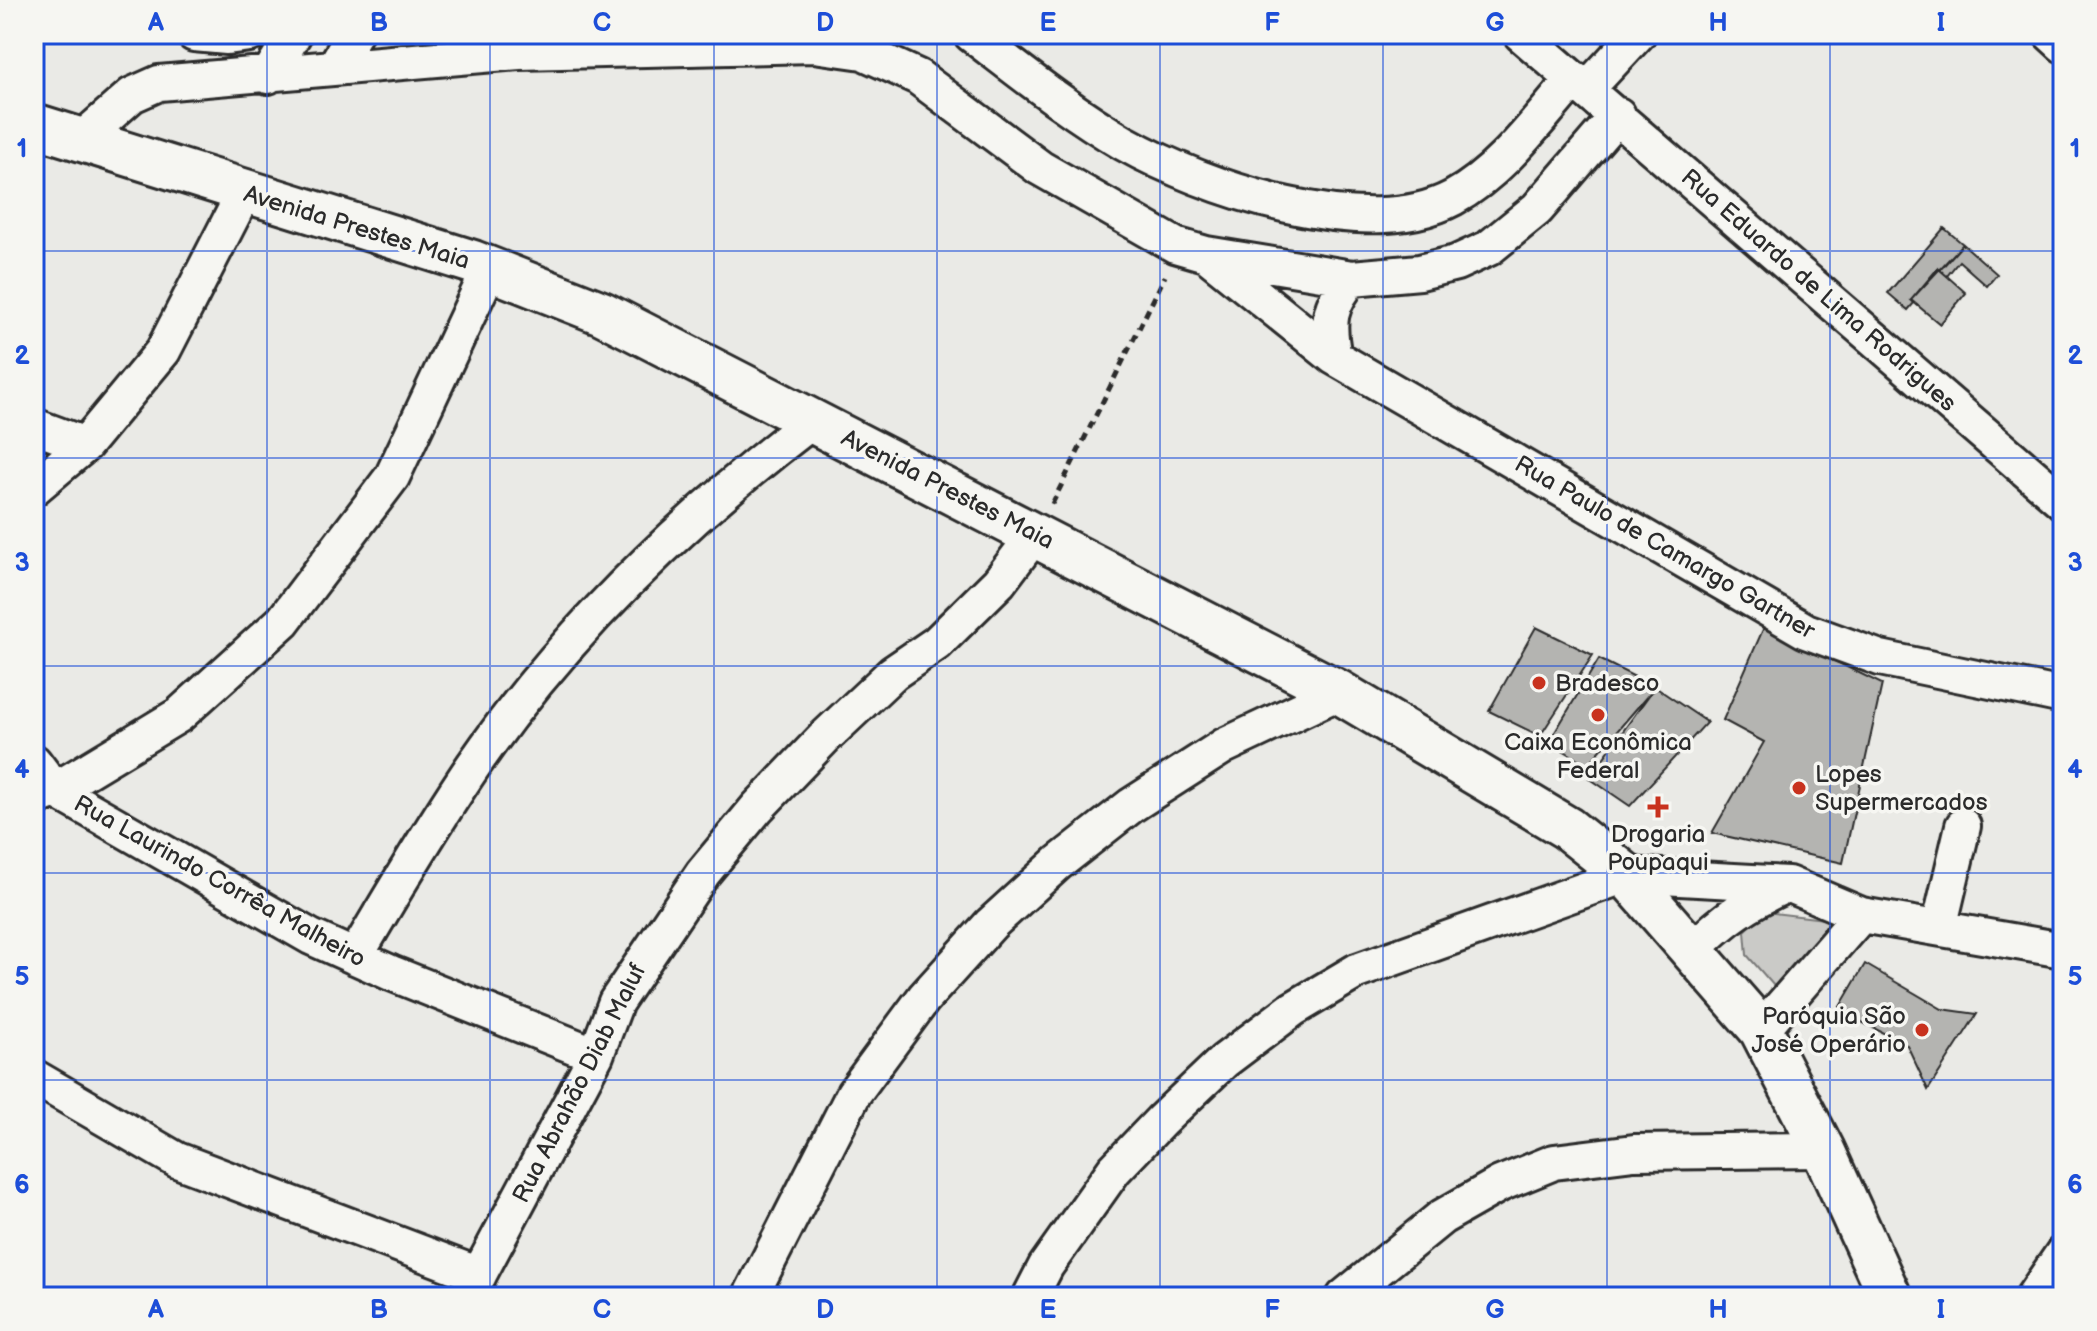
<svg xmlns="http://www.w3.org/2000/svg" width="2097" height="1331" viewBox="0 0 2097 1331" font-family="'Balsamiq Sans',sans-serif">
<rect width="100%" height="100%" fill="#eaeae6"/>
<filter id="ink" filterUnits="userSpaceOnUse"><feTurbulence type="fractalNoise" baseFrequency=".0125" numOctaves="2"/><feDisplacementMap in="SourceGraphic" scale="16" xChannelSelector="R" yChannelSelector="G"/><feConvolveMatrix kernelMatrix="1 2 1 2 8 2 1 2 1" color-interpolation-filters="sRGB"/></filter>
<g filter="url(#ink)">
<path fill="#cacac7" stroke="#7a7a79" stroke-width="2" d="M1765,912l76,9 -67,65 -27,-31 -2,-24z"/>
<path fill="#b4b4b1" stroke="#2b2b2b" stroke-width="2" d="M1944,228l19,16 -52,56 3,3 -6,7 -20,-17z
M1963,244l34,30 -10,12 -28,-25 -12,15 -7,-6z
M1938,268l28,25 -26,31 -29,-24z
M1536,627l57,28 -53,81 -51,-25z
M1764,627l118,57 -39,179 -131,-30 52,-91 -41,-22z
M1599,659l56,28 -67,78 -39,-23z
M1655,687l52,35 -77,84 -41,-28z
M1865,964l77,45 35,5 -49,76 -21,-45 -69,-35z
M2063,1279v18h-11z"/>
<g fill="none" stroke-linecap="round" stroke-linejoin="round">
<g stroke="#2b2b2b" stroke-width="40">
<path id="minor" d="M194,34l33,3 23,-3
M971,34c50,38 98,77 153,109 80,45 243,101 329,55 48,-26 85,-78 121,-119
M1521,34l542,468
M2051,34l12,11
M334,68l20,-34
M268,76l26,-42
M1586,90l52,-56
M82,139l50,-44 27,-12 360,-31 295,-7 49,7 55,25 122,91 135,77 31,9 146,24 68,-6 36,-9 33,-15 48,-39 81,-94
M1206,254l128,103 472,274 74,27 183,38
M1334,357c-7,-34 -6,-52 18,-79
M34,426l51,19
M34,488l51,-43 78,-94 81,-158
M34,762l21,28 256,147 80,36 205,82
M34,798l21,-8 124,-75 104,-94 109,-144 98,-209
M1939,928l24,-102
M1694,949c29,-30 56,-48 94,-65l73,31 202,35
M355,957c38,-65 76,-129 118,-191 91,-132 212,-248 339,-345
M1761,1030l100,-115
M34,1077l143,83 302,115
M467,1297l129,-242 20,-53 87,-129 54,-65 68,-71 68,-64 44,-30 62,-61 37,-49
M750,1297l104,-204 70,-95 67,-74 67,-61 74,-58 92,-59 115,-54
M1030,1297l16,-31 68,-96 47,-49 63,-60 69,-52 64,-38 269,-96 162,9
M1344,1297l98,-80 58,-33 54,-22 80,-10 189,-2
M2033,1297l30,-44"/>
</g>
<g stroke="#2b2b2b" stroke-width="48">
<path id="major" d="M34,125l439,137 129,51 737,379 228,136 59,47 135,155 62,120 67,147"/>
</g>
<path stroke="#2b2b2b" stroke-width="5" stroke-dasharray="8 6" stroke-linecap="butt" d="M1052,504l113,-228"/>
<use href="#minor" stroke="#f6f6f2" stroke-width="34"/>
<use href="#major" stroke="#f6f6f2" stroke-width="42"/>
</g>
</g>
<path fill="none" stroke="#1d4ed8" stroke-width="2" stroke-opacity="0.55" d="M267,34v1263M490,34v1263M714,34v1263M937,34v1263M1160,34v1263M1383,34v1263M1607,34v1263M1830,34v1263M34,251h2029M34,458h2029M34,666h2029M34,873h2029M34,1080h2029"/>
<g fill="#c8321e" stroke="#f6f6f2" stroke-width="3">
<circle cx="1539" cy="683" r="8"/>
<circle cx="1598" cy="715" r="8"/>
<circle cx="1799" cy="788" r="8"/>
<path d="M1654 795h8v8h8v8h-8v8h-8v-8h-8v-8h8z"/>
<circle cx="1922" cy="1030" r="8"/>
</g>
<g text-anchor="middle" stroke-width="7" stroke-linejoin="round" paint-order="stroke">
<g font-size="24" fill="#2b2b2b" stroke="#f6f6f2">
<text transform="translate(357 227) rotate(17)" y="8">Avenida Prestes Maia</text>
<text transform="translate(1819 290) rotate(41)" y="8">Rua Eduardo de Lima Rodrigues</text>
<text transform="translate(948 489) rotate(27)" y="8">Avenida Prestes Maia</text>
<text transform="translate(1665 547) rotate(30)" y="8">Rua Paulo de Camargo Gartner</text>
<text transform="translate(220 881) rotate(29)" y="8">Rua Laurindo Corrêa Malheiro</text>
<text transform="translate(579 1083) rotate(-63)" y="8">Rua Abrahão Diab Maluf</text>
</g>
<g font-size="24" fill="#2b2b2b" stroke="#f6f6f2" text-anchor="start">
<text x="1555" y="691">Bradesco</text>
<text x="1598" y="750" text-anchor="middle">Caixa Econômica<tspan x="1598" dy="28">Federal</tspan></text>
<text x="1815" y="782">Lopes<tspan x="1815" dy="28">Supermercados</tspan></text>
<text x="1658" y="842" text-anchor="middle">Drogaria<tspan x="1658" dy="28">Poupaqui</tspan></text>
<text x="1906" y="1024" text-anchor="end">Paróquia São<tspan x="1906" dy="28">José Operário</tspan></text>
</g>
</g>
<rect width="2097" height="1331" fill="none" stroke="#f6f6f2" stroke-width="88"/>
<rect x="44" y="44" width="2009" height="1243" fill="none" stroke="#1d4ed8" stroke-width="3"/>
<g font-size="26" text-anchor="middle" font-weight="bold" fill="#1d4ed8">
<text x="156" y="31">A</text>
<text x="379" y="31">B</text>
<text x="602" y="31">C</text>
<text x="825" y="31">D</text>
<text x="1048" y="31">E</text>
<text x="1272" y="31">F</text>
<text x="1495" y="31">G</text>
<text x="1718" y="31">H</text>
<text x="1941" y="31">I</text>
<text x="22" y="157">1</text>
<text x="2075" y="157">1</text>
<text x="22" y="364">2</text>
<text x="2075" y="364">2</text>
<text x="22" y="571">3</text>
<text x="2075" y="571">3</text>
<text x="22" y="778">4</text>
<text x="2075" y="778">4</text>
<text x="22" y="985">5</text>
<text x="2075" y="985">5</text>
<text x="22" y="1193">6</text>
<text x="2075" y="1193">6</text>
<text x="156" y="1318">A</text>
<text x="379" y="1318">B</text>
<text x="602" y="1318">C</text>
<text x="825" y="1318">D</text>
<text x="1048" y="1318">E</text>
<text x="1272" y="1318">F</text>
<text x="1495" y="1318">G</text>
<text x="1718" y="1318">H</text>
<text x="1941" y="1318">I</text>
</g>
</svg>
